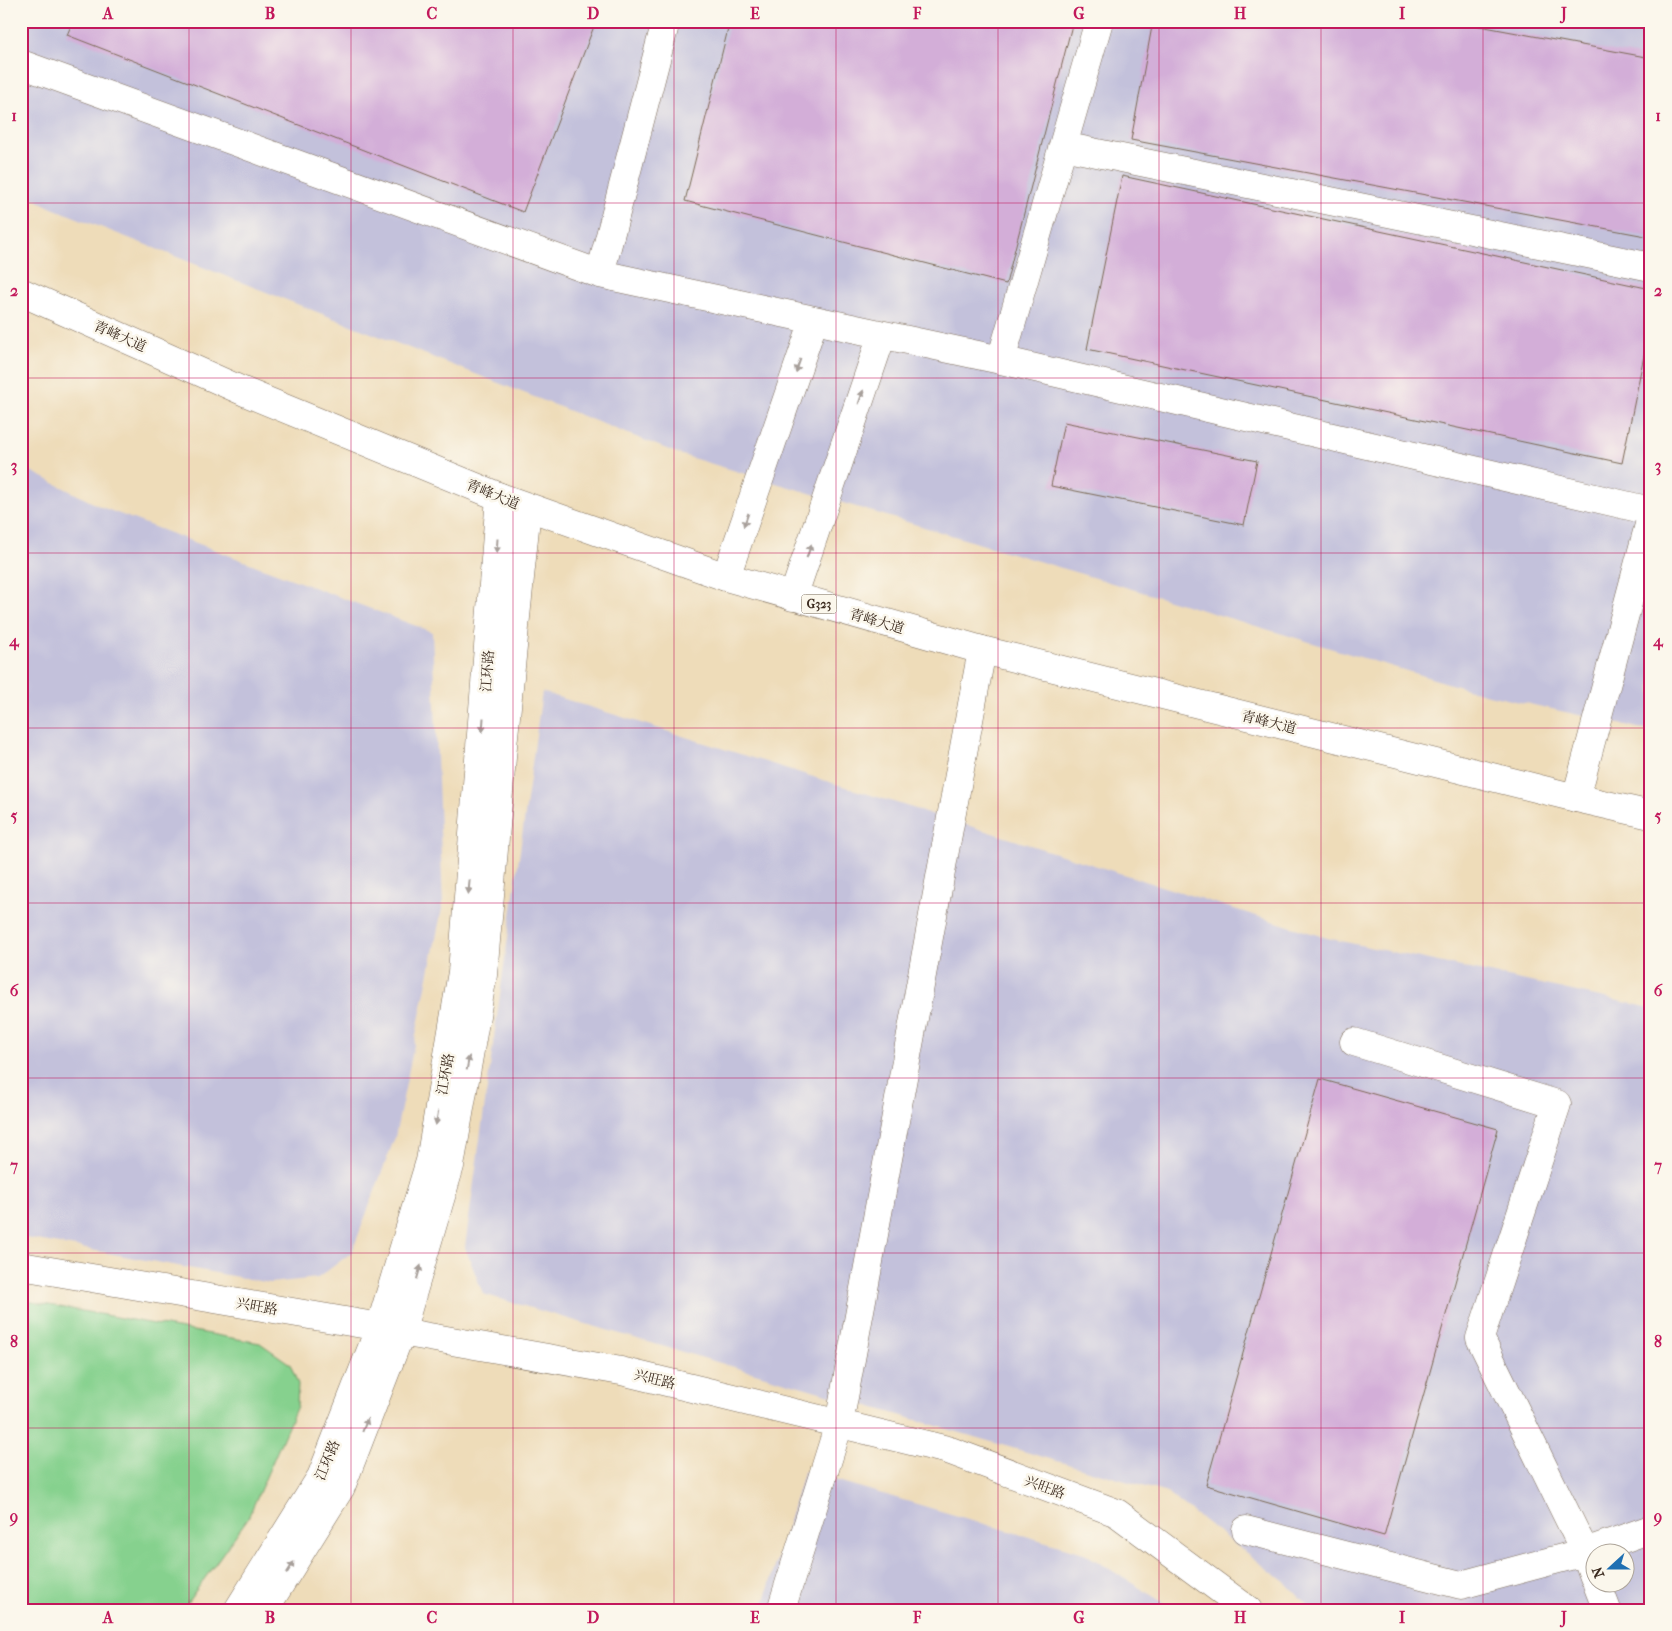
<svg xmlns="http://www.w3.org/2000/svg" width="1672" height="1631" viewBox="0 0 1672 1631" font-family="'IM FELL French Canon','Noto Serif SC',serif">
<rect width="100%" height="100%" fill="#fbf7ec"/>
<filter id="ink" filterUnits="userSpaceOnUse"><feTurbulence type="fractalNoise" baseFrequency=".02" numOctaves="2"/><feDisplacementMap in="SourceGraphic" scale="10" xChannelSelector="R" yChannelSelector="G"/><feConvolveMatrix kernelMatrix="1 2 1 2 8 2 1 2 1" color-interpolation-filters="sRGB"/></filter>
<filter id="wash" filterUnits="userSpaceOnUse"><feTurbulence type="fractalNoise" baseFrequency=".0096" numOctaves="4" result="noise"/><feDisplacementMap in="SourceGraphic" scale="20" xChannelSelector="R" yChannelSelector="G"/><feGaussianBlur stdDeviation="1.12" result="paint"/><feColorMatrix in="noise" values="0 0 0 0 0 0 0 0 0 0 0 0 0 0 0 0 0 1.4 0 .05"/><feComposite in="paint" operator="in"/></filter>
<g filter="url(#wash)">
<rect width="100%" height="100%" fill="#eedcb9"/>
<path fill="#c3c1db" fill-rule="evenodd" d="M21,21h1630v710l-167,-37 -802,-239 -630,-247 -31,-16z
M21,466l80,41 331,125 11,272 -48,233 -43,115 -34,26 -48,5 -249,-46z
M542,692l785,246 324,70v602h-339l-26,-27 -119,-90 -684,-199 -18,-47zM1594,1554h30v30h-30z
M804,1471l280,82 91,57h-413z"/>
<path fill="#86d18e" stroke="#607e56" d="M21,1300l239,43 30,21 8,20 -1,22 -49,112 -66,92h-161z"/>
<g id="blocks">
<path fill="#d3aed8" d="M73,21h523l-73,191 -456,-177z
M730,21h343l-67,263 -321,-83z
M1153,21h300l198,37v179l-520,-97z
M1122,176l529,113v32l-29,142 -535,-114z
M1064,422l193,39 -13,64 -193,-39z
M1320,1079l178,50 -114,407 -178,-51z"/>
</g>
</g>
<g filter="url(#ink)">
<use href="#blocks" fill-opacity="0" stroke="#7a6854" stroke-width="1"/>
<g fill="none" stroke-linecap="round" stroke-linejoin="round">
<g stroke="#7a6854" stroke-width="29">
<path id="minor" d="M21,64l579,210 401,86 650,151
M1063,146l588,121
M600,274l66,-253
M1001,360l98,-339
M726,577l88,-257
M793,597l89,-262
M1576,798l75,-281
M1354,1042l203,62 -77,234 105,214 9,25
M21,1266l359,61 21,5 220,39 327,79 169,63 131,97
M1246,1530l215,55 124,-33 66,-23
M1597,1584l10,26
M238,1610l83,-133 59,-150 50,-166 32,-189 38,-475
M264,1610l77,-123 60,-155 49,-166 33,-191 20,-229 24,-238
M781,1610l58,-186 143,-774"/>
</g>
<g stroke="#7a6854" stroke-width="29">
<path id="highway" d="M21,292l224,100 255,105 226,80 256,73 594,148 75,17"/>
</g>
<use href="#minor" stroke="#fff" stroke-width="28"/>
<use href="#highway" stroke="#fff" stroke-width="28"/>
</g>
<defs><path id="oneway-solid" d="M-6-.8H1V-3.2L6.5 0L1 3.2V.8H-6Z" transform="scale(1.25)"/></defs>
<g fill="#a79f9a">
<use href="#oneway-solid" transform="translate(798 366) rotate(109)"/>
<use href="#oneway-solid" transform="translate(861 397) rotate(-71)"/>
<use href="#oneway-solid" transform="translate(746 520) rotate(109)"/>
<use href="#oneway-solid" transform="translate(497 546) rotate(94)"/>
<use href="#oneway-solid" transform="translate(809 551) rotate(-71)"/>
<use href="#oneway-solid" transform="translate(483 725) rotate(94)"/>
<use href="#oneway-solid" transform="translate(469 887) rotate(95)"/>
<use href="#oneway-solid" transform="translate(468 1063) rotate(-80)"/>
<use href="#oneway-solid" transform="translate(437 1118) rotate(100)"/>
<use href="#oneway-solid" transform="translate(419 1272) rotate(-74)"/>
<use href="#oneway-solid" transform="translate(365 1425) rotate(-69)"/>
<use href="#oneway-solid" transform="translate(290 1568) rotate(-58)"/>
</g>
</g>
<path fill="none" stroke="#c2185b" stroke-width="1" stroke-opacity="0.55" d="M189,21v1589M351,21v1589M513,21v1589M674,21v1589M836,21v1589M998,21v1589M1159,21v1589M1321,21v1589M1483,21v1589M21,203h1630M21,378h1630M21,553h1630M21,728h1630M21,903h1630M21,1078h1630M21,1253h1630M21,1428h1630"/>
<g text-anchor="middle" stroke-width="5" stroke-linejoin="round" paint-order="stroke">
<rect fill="#fbf7ec" stroke="#75685c" stroke-width="1" x="801.5" y="594.5" width="35" height="19" rx="4"/>
<g font-size="12" font-weight="bold" fill="#3b2a1e">
<text x="819" y="608">G323</text>
</g>
<g font-size="14" fill="#3b2a1e" stroke="#fbf7ec">
<text transform="translate(120 336) rotate(24)" y="5">青峰大道</text>
<text transform="translate(493 494) rotate(22)" y="5">青峰大道</text>
<text transform="translate(877 621) rotate(16)" y="5">青峰大道</text>
<text transform="translate(487 671) rotate(-86)" y="5">江环路</text>
<text transform="translate(1269 722) rotate(14)" y="5">青峰大道</text>
<text transform="translate(445 1074) rotate(-80)" y="5">江环路</text>
<text transform="translate(257 1306) rotate(10)" y="5">兴旺路</text>
<text transform="translate(655 1379) rotate(14)" y="5">兴旺路</text>
<text transform="translate(327 1460) rotate(-67)" y="5">江环路</text>
<text transform="translate(1045 1487) rotate(20)" y="5">兴旺路</text>
</g>
</g>
<rect width="1672" height="1631" fill="none" stroke="#fbf7ec" stroke-width="55"/>
<g transform="translate(1610 1568) rotate(249)"><circle r="24" fill="#fbf7ec" stroke="#aea59a"/>
<path d="M0-4L9 19L0 12L-9 19Z" fill="#1f6fb2"/>
<text y="-8" font-size="14" font-weight="bold" text-anchor="middle" fill="#3b2a1e">N</text>
</g>
<rect x="28" y="28" width="1616" height="1576" fill="none" stroke="#c2185b" stroke-width="2"/>
<g font-size="16" text-anchor="middle" font-weight="bold" fill="#c2185b">
<text x="108" y="19">A</text>
<text x="270" y="19">B</text>
<text x="432" y="19">C</text>
<text x="593" y="19">D</text>
<text x="755" y="19">E</text>
<text x="917" y="19">F</text>
<text x="1079" y="19">G</text>
<text x="1240" y="19">H</text>
<text x="1402" y="19">I</text>
<text x="1564" y="19">J</text>
<text x="14" y="121">1</text>
<text x="1658" y="121">1</text>
<text x="14" y="296">2</text>
<text x="1658" y="296">2</text>
<text x="14" y="471">3</text>
<text x="1658" y="471">3</text>
<text x="14" y="646">4</text>
<text x="1658" y="646">4</text>
<text x="14" y="821">5</text>
<text x="1658" y="821">5</text>
<text x="14" y="996">6</text>
<text x="1658" y="996">6</text>
<text x="14" y="1171">7</text>
<text x="1658" y="1171">7</text>
<text x="14" y="1347">8</text>
<text x="1658" y="1347">8</text>
<text x="14" y="1522">9</text>
<text x="1658" y="1522">9</text>
<text x="108" y="1623">A</text>
<text x="270" y="1623">B</text>
<text x="432" y="1623">C</text>
<text x="593" y="1623">D</text>
<text x="755" y="1623">E</text>
<text x="917" y="1623">F</text>
<text x="1079" y="1623">G</text>
<text x="1240" y="1623">H</text>
<text x="1402" y="1623">I</text>
<text x="1564" y="1623">J</text>
</g>
</svg>
